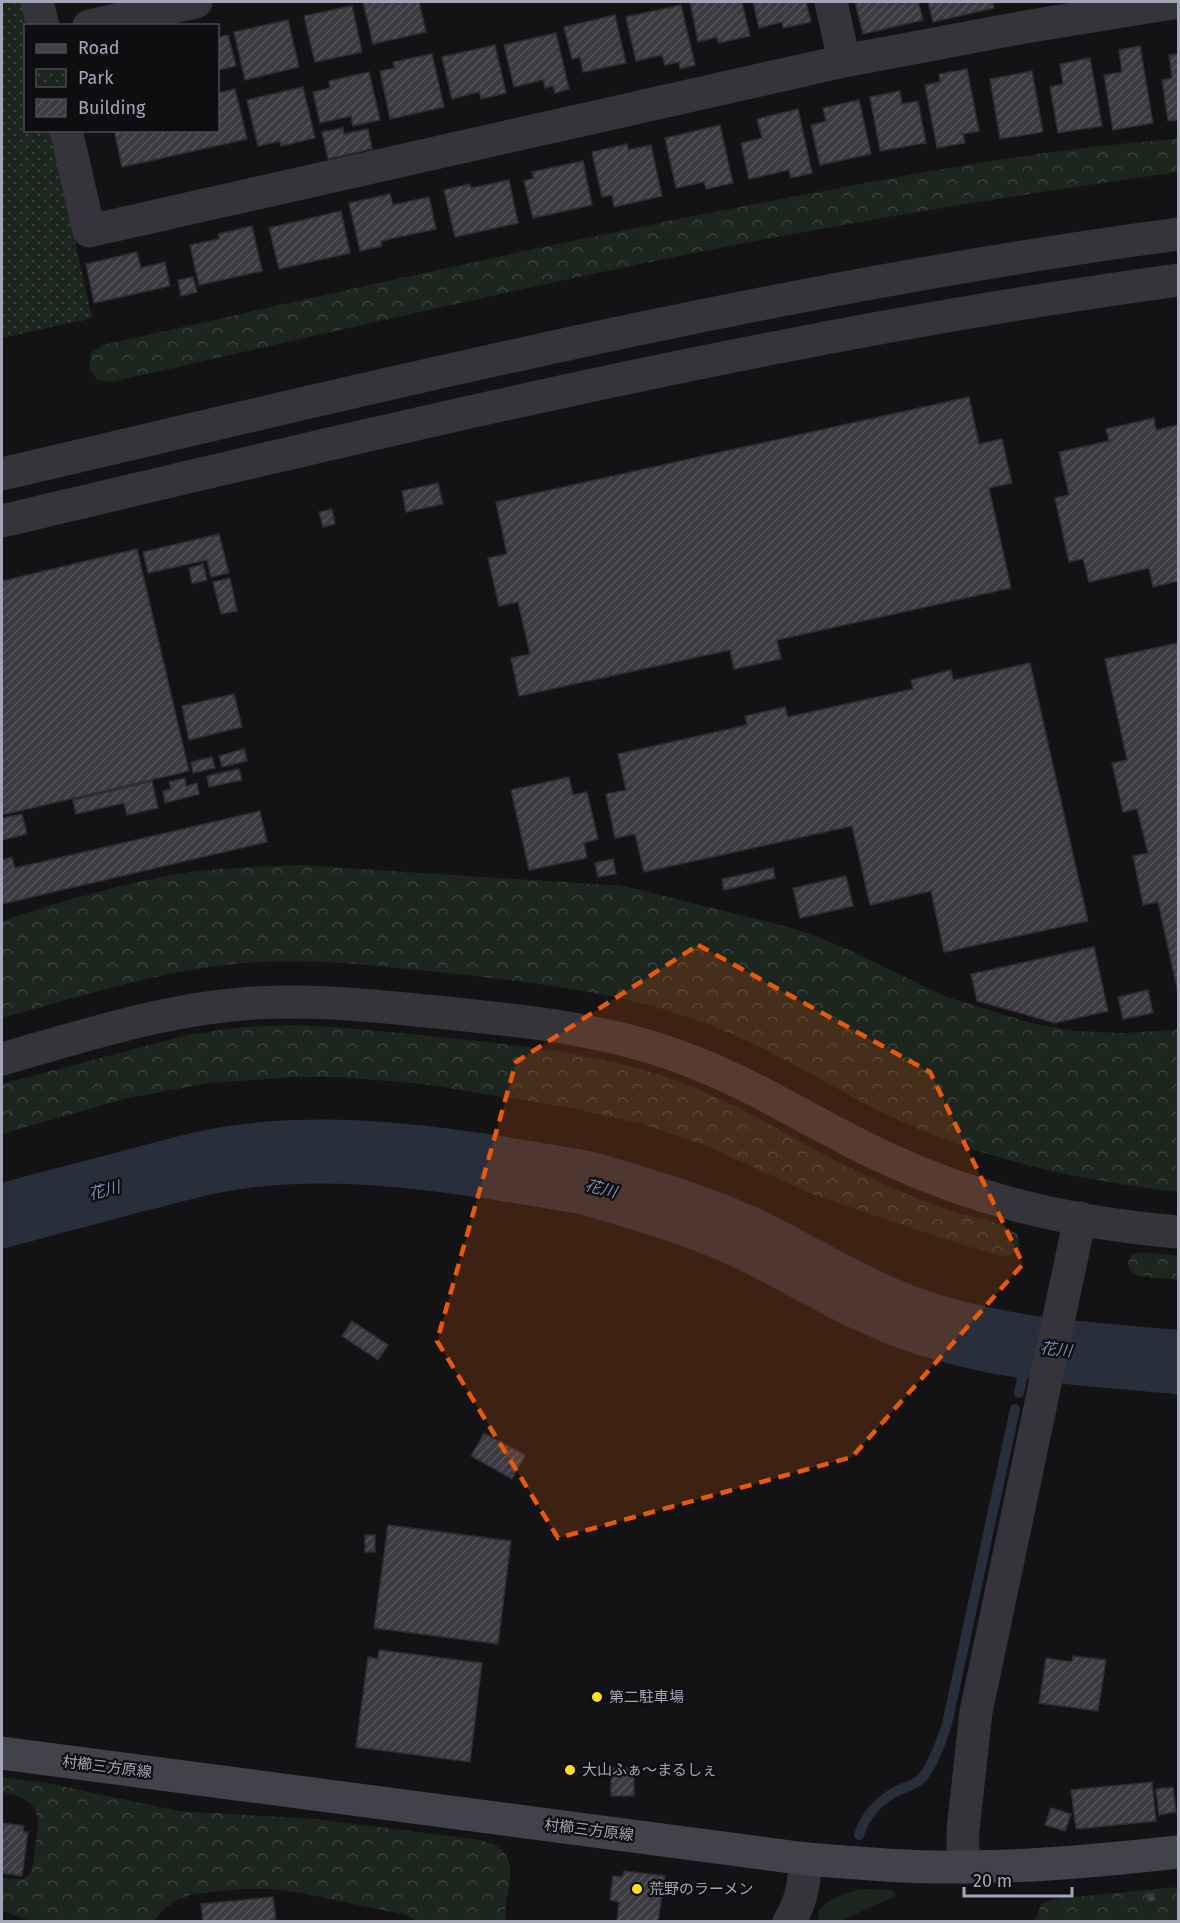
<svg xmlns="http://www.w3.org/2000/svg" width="1180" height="1923" viewBox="0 0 1180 1923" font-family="'Fira Sans','Noto Sans JP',sans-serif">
<defs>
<pattern id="forest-crowns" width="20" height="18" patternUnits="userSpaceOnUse" patternTransform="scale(1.5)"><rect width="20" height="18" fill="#1d251f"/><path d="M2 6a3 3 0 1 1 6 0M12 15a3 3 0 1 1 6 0" fill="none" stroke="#3b423d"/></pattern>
<pattern id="park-dots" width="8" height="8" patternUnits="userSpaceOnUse" patternTransform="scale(1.5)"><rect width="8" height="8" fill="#1d251f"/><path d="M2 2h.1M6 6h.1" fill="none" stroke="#3b423d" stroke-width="1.8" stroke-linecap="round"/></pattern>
<pattern id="building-hatch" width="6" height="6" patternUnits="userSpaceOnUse" patternTransform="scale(1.5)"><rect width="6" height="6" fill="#3b3a40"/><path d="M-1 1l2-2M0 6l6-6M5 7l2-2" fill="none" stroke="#545459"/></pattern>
</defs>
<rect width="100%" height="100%" fill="#131315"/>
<path fill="#1d251f" d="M866,1889l26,1 4,6 -56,25h-21l-1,-9c10,-15 31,-21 48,-23z"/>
<path fill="url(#forest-crowns)" d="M1178,139v33c-158,22 -316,48 -474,79 -198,40 -395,86 -592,131l-15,-2 -8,-12 2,-15 12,-8c226,-51 451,-103 678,-146 131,-25 264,-51 397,-60z
M299,865l325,21 145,36 42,12 38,16 95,46 87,27 44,8 47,2 56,-3v162c-94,-11 -186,-30 -273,-69 -67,-30 -128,-73 -197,-99 -89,-33 -178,-42 -271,-52 -67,-7 -135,-15 -202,-8 -80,8 -156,33 -233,54v-97c51,-17 102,-32 155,-43 47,-10 95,-11 142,-13z
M297,1025c54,3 108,8 162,14 77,8 153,17 226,45 68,26 128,68 194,98 23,11 48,20 72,29 23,7 49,9 67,24l2,11 -8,9 -11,1 -60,-18 -132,-45 -95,-44 -71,-25 -73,-16 -146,-24 -86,-7h-43l-86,6 -85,16 -122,35v-50l186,-49 54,-8z
M1142,1252l36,4v24l-39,-4 -9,-5 -2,-8 4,-9z
M2,1777l50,7 126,27 138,8 165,21c5,2 13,4 18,8 23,17 3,51 7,73h-89l-11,-6 -104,-22 -30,-4h-29l-50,5 -17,6 -14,11 -8,10h-123l-29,-10v-33l21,1 7,-4c4,-11 4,-22 6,-34 5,-33 -1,-42 -34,-49z
M1178,1887v34l-143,1 6,-18 13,-5z"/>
<path fill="url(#park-dots)" d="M2,2h19l5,23v105l24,1 42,187 -90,20z"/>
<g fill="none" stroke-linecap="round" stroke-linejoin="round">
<path stroke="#282f3a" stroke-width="10" d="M1019,1393l10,-47
M859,1835c6,-20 21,-36 40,-45 7,-3 15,-5 21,-10 12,-11 22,-41 27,-56l68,-315"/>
<path stroke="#282f3a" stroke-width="64" d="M2,1216c43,-12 87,-23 131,-35 33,-8 65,-18 98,-23 119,-18 239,5 356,25 57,17 115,33 168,59 60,30 119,68 185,86 77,23 159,27 238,34"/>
</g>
<path fill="url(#building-hatch)" stroke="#2e2d31" stroke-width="1.5" d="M363,2h56l7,30 -53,12z
M690,2h52l8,34 -32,7 -1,-6 -19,5z
M753,2h53l5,20 -28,6 -1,-6 -23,6z
M855,2h63l5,18 -60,14z
M928,2h65l1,6 -61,14z
M681,5l14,60 -15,4 -1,-7 -14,3 -3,-10 -26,6 -10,-44z
M352,6l10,46 -47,10 -11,-46z
M615,15l11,48 -43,9 -3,-15 -8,2 -8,-32z
M288,20l11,47 -54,13 -11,-48z
M556,33l13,56 -14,4 -2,-7 -8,2 -2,-8 -29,7 -10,-42z
M228,35l8,31 -18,4v-33z
M495,45l11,48 -25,6 -2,-7 -27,7 -10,-42z
M1140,46l13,77 -40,7 -9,-55 18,-3 -3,-22z
M432,54l12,53 -54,12 -10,-48 15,-3 -2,-6z
M1178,54v66l-10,1 -6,-41 10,-2 -3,-23z
M1090,58l12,68 -44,7 -8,-46 13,-3 -3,-20z
M967,69l12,62 -16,3 2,9 -28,5 -12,-63 15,-3 -1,-8z
M1032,71l11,61 -43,7 -10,-60z
M369,72l11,48 -27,6 -2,-10 -31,7 -7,-31 17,-4 -1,-7z
M303,87l12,51 -34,8 -1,-5 -22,5 -11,-46z
M235,89l12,50 -125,28 -8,-37h104v-37z
M900,91l2,13 16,-3 8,42 -46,8 -10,-54z
M859,100l12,54 -51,11 -9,-40 15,-4 -3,-13z
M798,109l14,64 -21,5 -2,-8 -40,9 -8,-36 21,-5 -5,-19z
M720,125l13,58 -27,6 -2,-7 -28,6 -11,-50z
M343,128l1,6 24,-5 4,20 -44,10 -6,-27z
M627,144l1,6 23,-5 11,51 -48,11 -2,-12 -10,2 -10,-45z
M583,161l9,44 -59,13 -9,-37 10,-3 -2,-6z
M509,180l9,43 -63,14 -11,-47 26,-6 1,4z
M390,194l3,11 36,-8 7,32 -55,12 1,5 -22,5 -11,-48z
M341,211l9,42 -71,16 -10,-41z
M252,226l10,45 -63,14 -9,-40 29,-6 -1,-5z
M137,252l4,16 24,-6 5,24 -76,17 -8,-39z
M193,277l4,15 -16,4 -3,-16z
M969,397l10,47 23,-5 10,44 -23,5 22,100 -234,52 4,19 -47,10 -4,-19 -211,46 -8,-38 19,-4 -12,-52 -19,4 -11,-48 19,-4 -11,-52z
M1154,418l2,12 22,-5v156l-25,6 -4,-19 -60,14 -6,-23 -14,3 -14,-64 14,-3 -10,-43 50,-11 -3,-12z
M438,483l5,21 -37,8 -4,-21z
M332,509l3,15 -12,3 -4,-15z
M219,534l10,39 -18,4 -4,-17 -59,13 -5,-21z
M137,549l52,222 -187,44v-234z
M203,564l4,16 -15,4 -3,-16z
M230,578l7,33 -16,3 -8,-32z
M1178,643v350l-20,-91 -15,3 -10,-49 15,-3 -11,-44 -14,3 -11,-49 15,-3 -22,-101z
M1030,663l58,258 -144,31 -13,-61 -61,14 -18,-79 -208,46 -9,-38 -20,4 -9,-44 20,-4 -8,-36 129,-29 -2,-9 40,-9 3,10 125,-28 -2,-9 40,-10 2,10z
M234,694l8,33 -53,13 -7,-34z
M244,749l3,12 -25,6 -3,-11z
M212,757l3,11 -22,5 -2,-11z
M239,769l3,11 -33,7 -2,-11z
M569,777l4,18 14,-3 11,47 -14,4 3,15 -58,12 -18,-80z
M185,778l1,8 11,-3 2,11 -34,9 -2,-12 8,-2 -2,-7z
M152,781l6,27 -31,7 -3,-12 -48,11 -3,-14z
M260,811l7,31 -265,62v-44l10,-3 3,11z
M22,814l5,20 -25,6v-22z
M613,859l3,15 -18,3 -3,-14z
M773,868l2,10 -51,12 -2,-11z
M846,876l7,30 -53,12 -7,-30z
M1094,947l14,64 -53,12 -78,-22 -6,-27z
M1148,990l5,23 -30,6 -5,-22z
M352,1321l36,24 -10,15 -36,-24z
M484,1433l41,22 -13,24 -41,-23z
M388,1525l123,16 -13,103 -124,-16z
M365,1535h10v17h-10z
M379,1650l103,13 -12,99 -114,-15 12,-90 10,2z
M1073,1656l33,4 -8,51 -59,-8 7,-45 26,4z
M564,1766h12v8l-12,-1z
M611,1768h23v28h-23z
M1152,1782l4,39 -80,8 -5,-39z
M1173,1787l3,25 -17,3 -3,-26z
M1051,1808l20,6 -6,17 -20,-6z
M2,1823l22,3 -1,6h5l-6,44 -20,-3z
M624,1871l41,5 -7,46h-41l2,-20 -9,-2 3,-24 9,1z
M1147,1893h7l1,8h-8z
M273,1897l3,22 -14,3h-59l-2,-18z"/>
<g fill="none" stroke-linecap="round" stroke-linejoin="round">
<path stroke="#34343a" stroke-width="33" d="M37,2l6,24
M831,2l13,59
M89,26l107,-24
M66,130l23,101 755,-170 181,-34 153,-25
M2,1059c78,-22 157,-48 239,-55 66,-6 131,2 196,8 88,9 176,17 259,51 66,26 126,66 192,96 90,42 192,65 290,73
M963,1867v-37l13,-118 104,-494"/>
<path stroke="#34343a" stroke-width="33" d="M2,474c390,-91 779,-187 1176,-240
M2,521c390,-92 779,-187 1176,-241
M789,1922c13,-21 15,-40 17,-63"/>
<path stroke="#42424b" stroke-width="33" d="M2,1753l804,106c52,4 104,9 157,8 72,0 144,-7 215,-15"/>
</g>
<path fill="#e8590c" fill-opacity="0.2" stroke="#e8590c" stroke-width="4.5" stroke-dasharray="12 8" stroke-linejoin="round" d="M698,945l232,127 93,192 -171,193 -294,81 -121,-197 79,-279z"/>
<g fill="#ffde21" stroke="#0e0e10" stroke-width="2">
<circle cx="597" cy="1697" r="6"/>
<circle cx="570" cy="1770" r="6"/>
<circle cx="637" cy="1889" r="6"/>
</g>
<g text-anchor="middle" stroke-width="4.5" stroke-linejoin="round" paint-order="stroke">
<g font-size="15" fill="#a3a6b7" stroke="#0e0e10" text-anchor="start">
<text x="609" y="1702">第二駐車場</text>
<text x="582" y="1775">大山ふぁ～まるしぇ</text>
<text x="649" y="1894">荒野のラーメン</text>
</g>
<g font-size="15" fill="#a3a6b7" stroke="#0e0e10">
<text transform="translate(107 1767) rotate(7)" y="5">村櫛三方原線</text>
<text transform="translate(589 1830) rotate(7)" y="5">村櫛三方原線</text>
</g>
<g font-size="16" font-style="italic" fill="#768cb6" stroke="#0e0e10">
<text transform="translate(601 1188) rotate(15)" y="6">花川</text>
<text transform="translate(104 1190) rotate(-14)" y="6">花川</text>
<text transform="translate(1056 1349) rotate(6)" y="6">花川</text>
</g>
</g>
<rect width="1180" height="1923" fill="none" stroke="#a3a6b7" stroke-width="6"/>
<rect x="24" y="24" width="195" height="108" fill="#0e0e10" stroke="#4a4b53" stroke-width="1.5"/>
<rect x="36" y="44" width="30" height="9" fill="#42424b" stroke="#4a4b53" stroke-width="1.5"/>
<text x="78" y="54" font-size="18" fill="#a3a6b7">Road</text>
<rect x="36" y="69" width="30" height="18" fill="url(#park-dots)" stroke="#4a4b53" stroke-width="1.5"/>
<text x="78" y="84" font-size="18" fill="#a3a6b7">Park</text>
<rect x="36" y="99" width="30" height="18" fill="url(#building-hatch)" stroke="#4a4b53" stroke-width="1.5"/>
<text x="78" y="114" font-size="18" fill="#a3a6b7">Building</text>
<path d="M964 1887v9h108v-9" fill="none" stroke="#a3a6b7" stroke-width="3"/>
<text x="973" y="1887" font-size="18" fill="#a3a6b7" stroke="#0e0e10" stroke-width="4.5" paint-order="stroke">20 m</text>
</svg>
